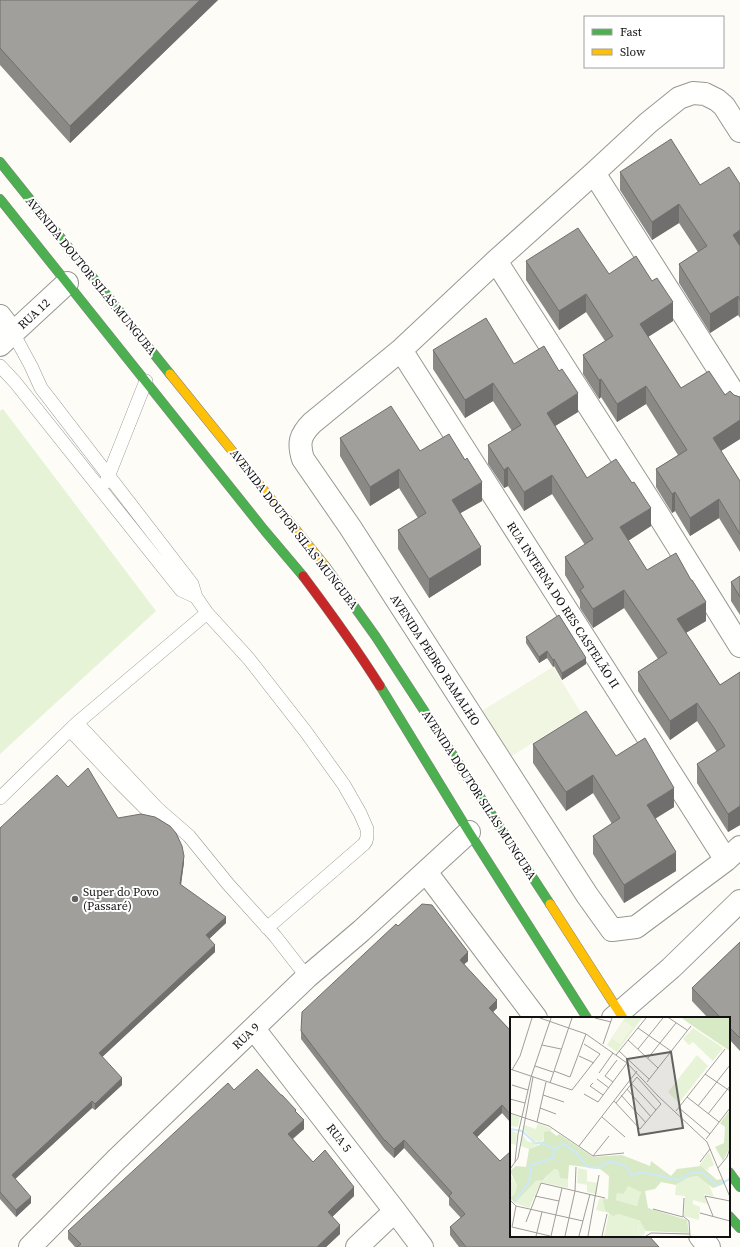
<svg xmlns="http://www.w3.org/2000/svg" width="740" height="1247" viewBox="0 0 740 1247" font-family="'Source Serif 4',serif">
<rect width="100%" height="100%" fill="#fdfcf7"/>
<path fill="#e7f3d7" d="M3,409l153,202 -156,143v-343z"/>
<path fill="#f0f6e1" d="M553,667l28,46 -76,47 -28,-46z"/>
<g fill="none" stroke-linecap="round" stroke-linejoin="round">
<g stroke="#979795" stroke-width="14">
<path id="lane" d="M13,333l18,33 10,22 151,196 4,13 11,16 42,46 57,73 38,53 16,28 7,16v8l-1,4 -2,3 -97,84
M0,366l15,16 166,208 15,7
M106,482l40,-101
M77,723l81,86 31,27 39,48 47,52 32,41
M70,730l49,52 34,34
M0,798l77,-75 130,-110"/>
</g>
<g stroke="#979795" stroke-width="24">
<path id="street" d="M740,131l-16,-25 -7,-6 -12,-6 -12,-1 -14,5 -31,25 -54,50 -98,88 -95,89 -89,73c-12,12 -14,20 -9,36l47,68 237,368 25,35 24,-3 90,-67 14,-13
M594,173l146,230
M496,261l160,250 84,135
M0,316l13,17
M0,345l67,-62
M401,350l325,510
M426,872l110,146
M613,1018l58,-50 69,-67
M254,1029l141,182 27,36
M700,1236l9,11
M30,1247l86,-87 191,-183 54,-46 108,-99
M357,1247l38,-36"/>
</g>
<g stroke="#858482" stroke-width="10">
<path id="fast" d="M0,162l170,212
M0,199l265,332 38,45
M326,567l50,70 174,267
M380,686l89,146 118,186
M729,1172l11,15
M729,1216l11,12"/>
</g>
<g stroke="#858482" stroke-width="10">
<path id="slow" d="M170,374l156,193
M550,904l73,114"/>
</g>
<g stroke="#858482" stroke-width="10">
<path id="jam" d="M303,576c27,36 53,72 77,110"/>
</g>
<use href="#lane" stroke="#fffffe" stroke-width="13"/>
<use href="#street" stroke="#fffffe" stroke-width="22"/>
<use href="#fast" stroke="#4caf50" stroke-width="9"/>
<use href="#slow" stroke="#ffc107" stroke-width="9"/>
<use href="#jam" stroke="#c62828" stroke-width="9"/>
</g>
<path fill="#8a8986" d="M0,0h218l-148,143 -70,-78z
M620,172l80,13 40,-1v134l-2,-3 -28,18 -31,-50v-19l19,-12 -19,-29 -27,17 -32,-50z
M526,261l83,13 64,47 -25,16 33,51 53,7 6,2v42l-19,12 19,30v71l-21,-34 -29,18 -15,-25 -3,2 -16,-26v-18l22,-14 -32,-51 -29,18 -16,-25 -2,2 -16,-25v-19l22,-14 -19,-29 -27,18 -33,-50z
M433,350l81,14 64,48 -23,14 32,52 64,48 -23,15 19,29 59,51 -20,12 34,52 20,-13v153l-12,7 -31,-49v-19l20,-12 -20,-31 -27,19 -32,-49v-19l20,-13 -34,-51 -31,20 -13,-20v-8l-15,-25v-18l20,-12 -33,-51 -28,17 -16,-25 -4,2 -16,-24v-19l24,-14 -19,-30 -28,17 -32,-49z
M340,438l80,13 62,50 -22,12 21,52 -52,33 -31,-49v-19l20,-12 -19,-30 -29,18 -30,-50z
M740,576v39l-9,-14v-19z
M526,637l60,27 -24,16 -8,-14 -1,1 -6,-9 -8,5 -13,-20z
M533,744l83,12 58,51 -19,11 21,53 -52,32 -31,-49v-18l19,-12 -19,-31 -27,18 -33,-48z
M68,787l50,31 66,44 -3,23 45,38 -17,16 6,13 -113,105 20,28 -27,25 -3,-2 -77,71 16,24 -15,14 -16,-18v-371z
M398,926l70,35 -4,3 33,44 -4,4 18,19v92l-9,-10 -25,24 23,24 159,86h-200l-9,-12v-8l11,-9 -12,-13v-7l-45,-50 -10,10 -9,-9 -84,-110v-8z
M740,942v109l-11,-12v-21h-21l-16,-17v-13z
M234,1090l62,22 8,17 -11,10 20,23 41,34 -22,21 8,17 -14,13h-251l-7,-8v-8z"/>
<path fill="#716f6d" d="M200,0h18l-148,143v-17z
M679,204v19l-27,17v-18z
M740,230v19l-7,-14z
M586,294v18l-27,18v-19z
M738,296v19l-28,18v-19z
M673,302v19l-33,21v-18z
M601,379v18l-2,2v-19z
M493,383v18l-28,17v-18z
M646,386v18l-29,18v-18z
M578,393v19l-31,19v-18z
M740,420v19l-27,17v-18z
M508,467v19l-4,2v-18z
M399,469v19l-29,18v-19z
M552,475v19l-28,17v-19z
M482,482v19l-30,17v-18z
M675,492v19l-3,2v-19z
M719,499v19l-29,18v-18z
M651,508v18l-31,20v-19z
M481,547v18l-52,33v-19z
M624,590v18l-31,20v-19z
M706,602v19l-29,17v-19z
M547,651v7l-8,5v-6z
M586,658v6l-24,16v-7z
M554,659v7l-1,1v-7z
M697,703v18l-27,19v-19z
M593,775v18l-27,18v-19z
M674,788v19l-27,17v-19z
M740,806v19l-12,7v-18z
M676,852v19l-52,32v-18z
M184,856v6l-4,29v-7z
M226,917v6l-20,19v-7z
M215,945v7l-116,108v-7z
M468,952v9l-8,7v-8z
M497,1000v8l-8,8v-8z
M122,1078v7l-27,25v-6z
M92,1101v7l-80,74v-7z
M502,1105v8l-29,28v-8z
M304,1120v9l-16,13v-8z
M404,1140v8l-10,10v-9z
M354,1187v9l-26,25v-9z
M31,1197v6l-15,14v-7z
M340,1225v9l-14,13h-9z"/>
<path fill="#a19f9c" stroke="#716f6d" d="M0,0h200l-130,126 -70,-78z
M671,139l29,46 29,-18 11,17v46l-7,5 7,11v54l-2,-4 -28,18 -31,-50 28,-18 -28,-42 -27,18 -32,-50z
M578,228l31,46 27,-18 16,25 5,-3 16,24 -33,22 41,64 28,-17 16,24 5,-4 4,4 6,2v23l-27,18 27,43v53l-21,-35 -29,19 -15,-26 -3,2 -16,-25 31,-19 -41,-64 -29,18 -16,-25 -2,1 -16,-25 30,-19 -27,-42 -27,17 -33,-50z
M486,318l28,46 30,-18 15,25 3,-2 16,24 -31,20 40,65 29,-19 16,24 2,-1 11,17 6,9 -31,19 27,43 29,-17 15,27h1l14,22 -29,17 43,66 20,-13v134l-12,8 -31,-50 28,-18 -11,-18 -17,-25 -27,18 -32,-49 29,-19 -43,-63 -31,19 -13,-19 4,-3 -19,-30 28,-18 -41,-64 -28,17 -16,-25 -4,3 -16,-25 33,-20 -28,-42 -28,17 -32,-50z
M391,406l29,45 29,-17 16,26 2,-2 15,24 -30,18 29,47 -52,32 -31,-49 28,-17 -27,-44 -29,18 -30,-49z
M740,576v21l-9,-15z
M559,615l27,43 -24,15 -8,-14 -1,1 -6,-9 -8,6 -13,-20z
M586,711l30,45 29,-18 29,50 -27,17 29,47 -52,33 -31,-49 27,-18 -27,-43 -27,17 -33,-48z
M88,768l30,50 23,-4 14,3 15,9 6,7 6,13 2,10 -4,28 46,33 -20,18 9,10 -116,108 23,25 -27,26 -3,-3 -80,74 19,22 -15,13 -16,-18v-364l57,-53 11,12z
M422,904l10,1 36,47 -8,8 37,40 -8,8 22,23v84l-9,-10 -29,28 27,28 11,-10v85h138l10,11h-193l-16,-20 15,-13 -16,-18 3,-3 -48,-53 -10,9 -9,-9v1l-84,-110 1,-19 94,-88 2,2z
M740,942v96l-11,-11v-9h-8l-29,-30z
M257,1069l24,26h1l14,15 -1,1 9,9 -16,14 25,28 12,-12 29,37 -26,25 12,13 -23,22h-240l4,-3 -13,-13 160,-148 6,7z"/>
<circle fill="#646362" stroke="#fff" stroke-width="1.5" cx="75" cy="899" r="4"/>
<g text-anchor="middle" stroke-width="4" stroke-linejoin="round" paint-order="stroke">
<g font-size="12" fill="#111" stroke="#fff">
<text transform="translate(91 276) rotate(51)" y="4">AVENIDA DOUTOR SILAS MUNGUBA</text>
<text transform="translate(34 314) rotate(-43)" y="4">RUA 12</text>
<text transform="translate(294 529) rotate(52)" y="4">AVENIDA DOUTOR SILAS MUNGUBA</text>
<text transform="translate(563 605) rotate(57)" y="4">RUA INTERNA DO RES CASTELÃO II</text>
<text transform="translate(435 660) rotate(57)" y="4">AVENIDA PEDRO RAMALHO</text>
<text transform="translate(479 795) rotate(57)" y="4">AVENIDA DOUTOR SILAS MUNGUBA</text>
<text transform="translate(246 1036) rotate(-44)" y="4">RUA 9</text>
<text transform="translate(339 1138) rotate(52)" y="4">RUA 5</text>
</g>
<g font-size="12" fill="#111" stroke="#fff" text-anchor="start">
<text x="83" y="896">Super do Povo<tspan x="83" dy="14">(Passaré)</tspan></text>
</g>
</g>
<g transform="translate(510 1017)">
<rect width="220" height="220" fill="#fdfcf7"/>
<path d="M183,11l30,20 -10,13 -20,-19 -4,3 -6,-6zM187,38l11,11 -29,37 -11,-11zM0,97l10,3 -2,10 -8,-1zM28,106l14,6 -11,13 -7,-1 -11,-12 1,-4 12,4zM0,113l7,3 -1,12 -6,-2zM12,117l5,7 12,3 -10,5 -8,-3zM199,135l5,13 -6,3 1,3 -10,-5zM68,151l9,2v11l10,2v11l-10,-2v-7l-10,-2zM43,152l5,1 1,5 9,4v9l-27,-6 -12,26 -14,-5 21,-22 9,-2zM0,157l7,11 -2,8 -5,5v-16l3,-1 -3,-2zM187,159l12,9 5,12 -10,-3 3,10 -14,-4v4l7,3 -1,13 -15,-4 1,-20 -10,-1 1,-10 11,-7zM118,168l13,6 -1,12 -3,3 -21,-6 1,-8 7,2zM95,181l3,1 -4,4 2,7 36,12 4,7 -2,6 -6,-1 1,-10 -23,8h-11l4,-19 -13,-3 3,-11z" fill="#e7f3d7"/>
<path d="M172,1h48v33l-40,-27zM220,93v37l-7,14 -8,-14 9,-4 1,-16 -5,-4zM40,114l7,5 2,-2 34,23 29,-2 28,11 1,-5 20,15 6,-7 24,-3 16,14 5,-1 2,5 -11,4 -16,-12 -10,2 -11,7 -15,-3 -6,7 -10,2 3,17 39,12 2,13 -43,-2 -6,-10 -22,-7 -5,2 -8,-6 -2,-10 5,-1 1,-23 -9,-7 -31,-4 -1,14 -8,-1 -2,-8 -4,-1 -11,11 -7,1 -21,22 -5,-5 5,-5 2,-8 -7,-14 6,-5 10,1 3,-18 10,-4 5,-5v-8zM118,169l13,6 -4,14 -21,-6 1,-7 7,1z" fill="#d8eac5" fill-rule="evenodd"/>
<path d="M115,1h17l-25,34 -10,-7zM107,205l22,1 -1,11 6,2h-40l1,-4h11z" fill="#e7f3d7"/>
<path d="M114,4l9,6 -13,17 -9,-6z" fill="#f0f6e1"/>
<path fill="none" stroke="#cde8f7" stroke-width="2" d="M0,112l12,2 13,12h6l14,6 9,-5 12,9 12,14 10,1 13,-7 14,5 7,9 11,-3 35,8 16,-8 9,1 14,12 13,-6M5,184l14,-19 2,-17 22,-7 2,-9"/>
<path fill="none" stroke="#9f9e9b" stroke-width="1" d="M30,1l46,16 41,29 31,33 49,46 23,55M85,1l16,4M159,1l18,12M128,11l33,23M118,23l30,28M93,27l9,-26M32,28l19,4M128,32l25,-31M109,34l30,28M106,38l30,-37M69,39l15,7M138,41l28,-35M25,49l18,6M0,52l62,21 28,-36 -16,-10M2,53l8,-14 12,-38M44,54l16,6 16,-43M89,56l14,-20M195,57l25,17M87,62l12,9M103,65l-8,-6 12,-16M137,65l44,-56M40,66l22,-65M83,66l-3,3 13,9M121,66l25,27M2,68l16,5M117,72l24,28M74,77l14,8 29,-39M33,78l21,7M111,78l25,28M177,80l32,25M0,82l15,4M104,84l26,28 21,-25 -24,-27 -21,26M188,89l32,-41M30,91l16,6M169,91l31,26M166,94l49,-62M0,96l39,13 44,30 31,-3M198,97l22,-28M92,100l23,20M27,105l9,-40M196,122l24,-31M69,129l58,-75M83,139l16,-20M5,145l3,-28 13,-57 20,-59M190,145l10,-13M208,151l9,-11 3,-9M0,152l8,-11 15,-81M25,179l24,5M174,181l-1,18 6,5 1,15M0,183l6,6 67,15M143,192l30,8M190,196l30,8M203,199l-8,-20 25,5M16,205l15,-39 64,15M2,210l38,9M2,210l4,-21M26,219l6,-24M41,219l11,-48M55,219l10,-45 1,-24M69,219l11,-42M78,219l11,-61M92,219l5,-22M136,219l5,-3 39,1"/>
<path fill="#646362" fill-opacity="0.15" stroke="#646362" stroke-width="2" d="M161,35l12,76 -44,7 -12,-76z"/>
<rect width="220" height="220" fill="none" stroke="#111" stroke-width="2"/>
</g>
<rect x="584" y="16" width="140" height="52" fill="#ffffff" stroke="#a0a0a0"/>
<rect x="592" y="29" width="20" height="6" fill="#4caf50" stroke="#a0a0a0"/>
<text x="620" y="36" font-size="12" fill="#111111">Fast</text>
<rect x="592" y="49" width="20" height="6" fill="#ffc107" stroke="#a0a0a0"/>
<text x="620" y="56" font-size="12" fill="#111111">Slow</text>
</svg>
